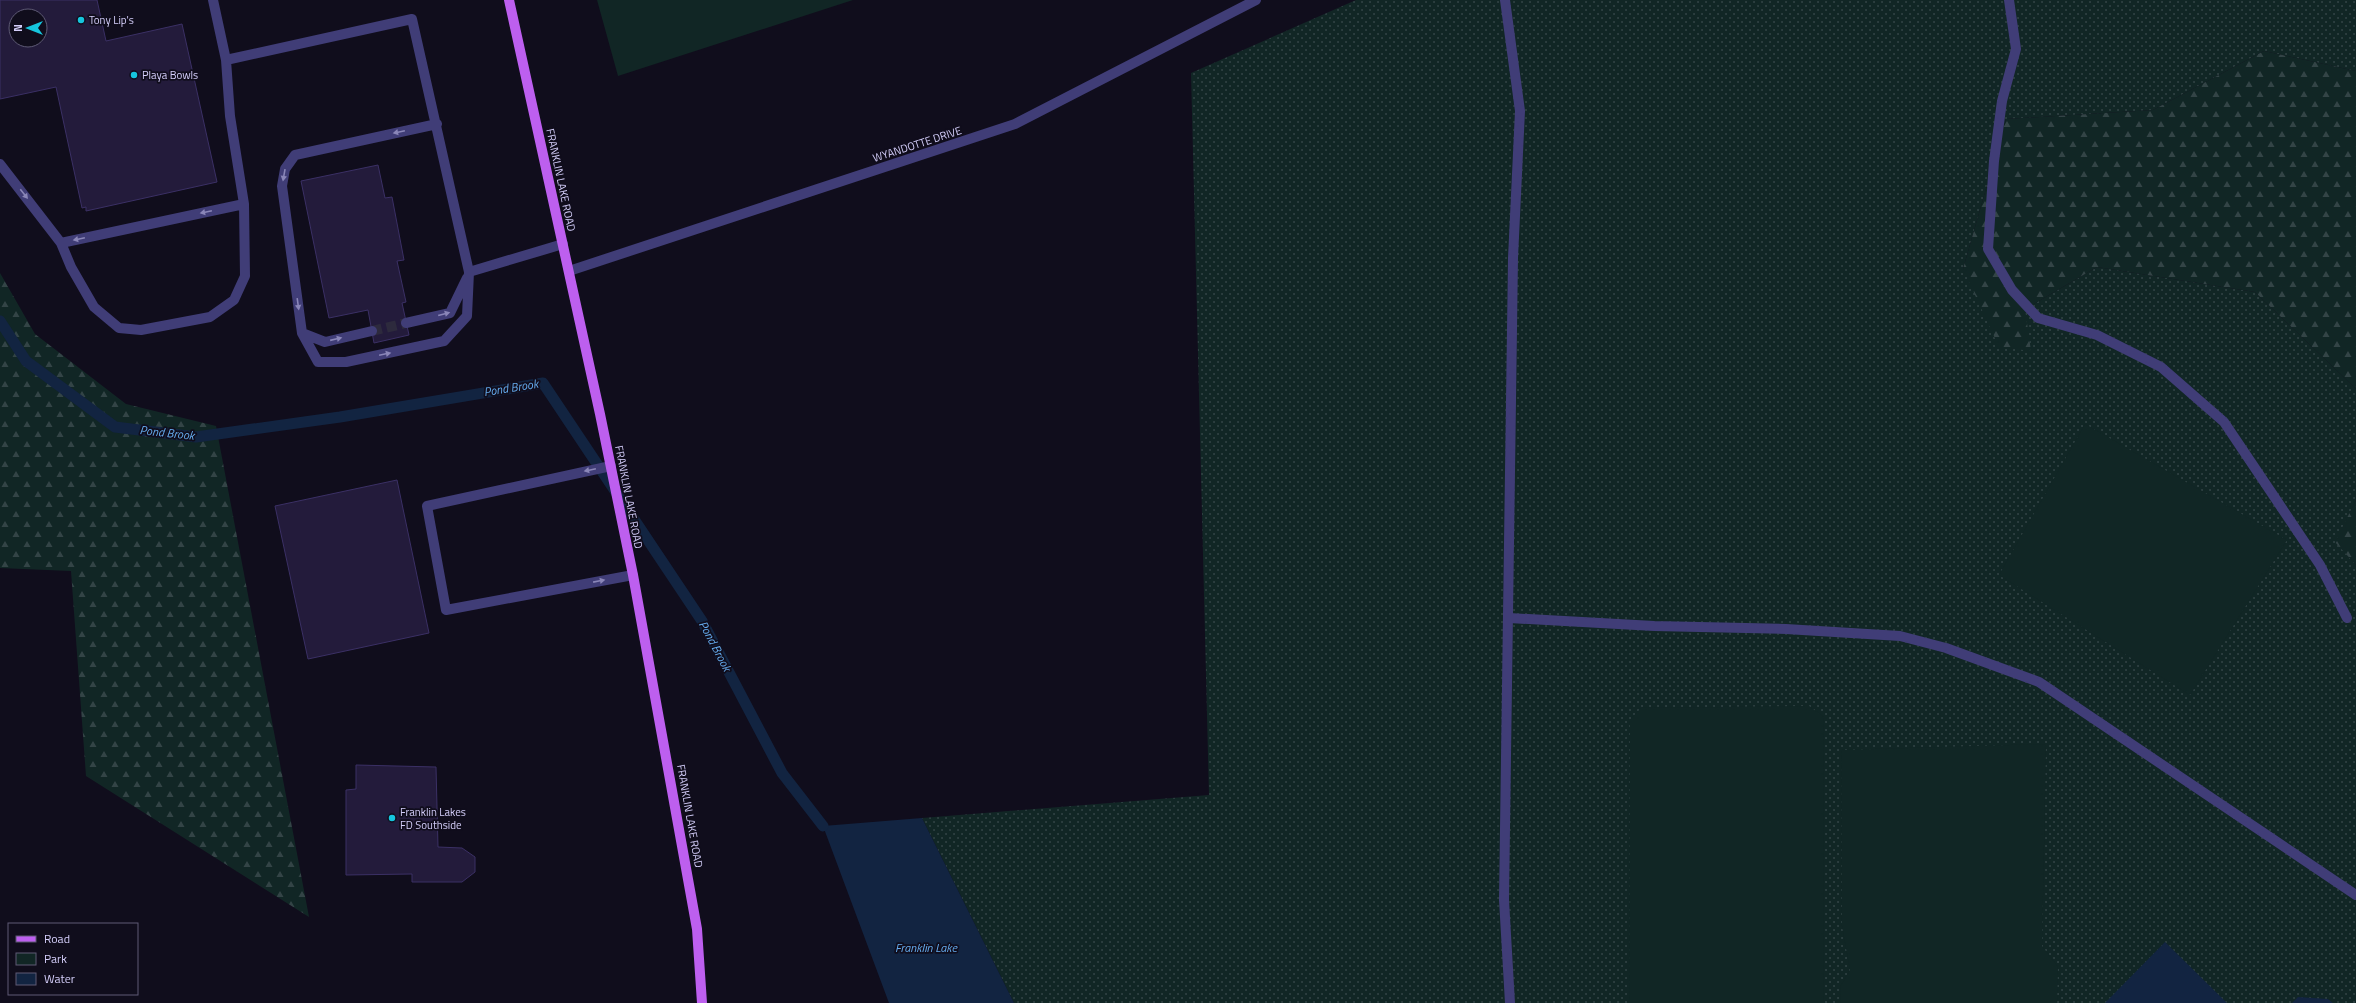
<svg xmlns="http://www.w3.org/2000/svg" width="2356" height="1003" viewBox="0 0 2356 1003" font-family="'Titillium Web',sans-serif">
<defs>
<pattern id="green-dots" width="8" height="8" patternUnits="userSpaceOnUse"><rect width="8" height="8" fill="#112625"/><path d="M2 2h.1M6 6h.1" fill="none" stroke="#334446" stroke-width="1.8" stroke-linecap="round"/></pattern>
<pattern id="forest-firs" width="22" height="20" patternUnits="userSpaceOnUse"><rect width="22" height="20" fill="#112625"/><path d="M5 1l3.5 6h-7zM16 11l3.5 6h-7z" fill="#334446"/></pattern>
</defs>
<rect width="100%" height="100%" fill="#100d1c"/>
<path fill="url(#green-dots)" d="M1356,0h1000v71l-92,-20 -111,59 -147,9 -43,150 62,40 72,-42 158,25 101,97v111l-20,42 20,23v438h-1342l-92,-185 287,-23 -18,-722z"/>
<path fill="url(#forest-firs)" d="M2264,51l92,20v318l-101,-97 -158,-25 -72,42 6,42 -32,-4 -36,-78 43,-150 147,-9z
M0,273l35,61 91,70 90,22 93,491 -223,-141 -15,-205 -71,-3z
M2356,500v65l-21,-23z"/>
<path fill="#112625" d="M597,0h256l-235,76z
M2085,424l202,116 -97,155 -191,-120z
M1809,706l15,11 -1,286h-194l1,-283 11,-12z
M2046,744l-4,202 16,21 -1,36h-216l-1,-16 10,-17 -8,-44 -1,-176z"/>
<path fill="#122441" d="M922,818l92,185h-125l-66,-177z
M2165,942l62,61h-122z
M2298,997l30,2 5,4h-41z"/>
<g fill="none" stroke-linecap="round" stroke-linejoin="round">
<path stroke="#122441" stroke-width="11" d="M0,321l26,40 89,66 81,10 144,-20 203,-34 159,238 80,152 41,53"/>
</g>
<path fill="#231b3b" stroke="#3b3065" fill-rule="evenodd" d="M0,0h97l9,41 76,-17 35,158 -131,29v-4l-4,1 -26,-121 -56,12zM16,16h24v24h-24z
M378,165l7,33 7,-1 12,63 -7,1 9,41 -4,1 7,32 -35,8 -6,-33 -39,8 -28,-137z
M397,480l32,153 -121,26 -33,-153z
M356,765l80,2 2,80 24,1 13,9v15l-13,10h-50v-8l-66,1v-85l10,-1z"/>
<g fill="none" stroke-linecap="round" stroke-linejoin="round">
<path stroke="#2d2a3d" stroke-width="10" stroke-dasharray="10 5" stroke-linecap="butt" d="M372,331l34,-8"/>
<path stroke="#403d77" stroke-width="10" d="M1505,0l15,111 -7,147 -9,642 6,103
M2009,0l7,49 -14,52 -8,60 -6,88 24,41 26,28 59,17 64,32 63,55 96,143 27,53
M226,60l186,-41 57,253 94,-28
M437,124l-142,31 -10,14 -3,17 20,147 16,29h28l98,-21 23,-25 2,-44
M0,164l61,79 10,24 23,40 25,21 22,2 69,-13 24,-17 11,-24 -1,-72 -14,-88 -4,-56 -13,-60
M61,243l183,-39
M569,271l446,-147 241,-124
M406,323l44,-10 17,-35
M302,333l23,9 47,-11
M611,466l-184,40 19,104 187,-35
M1509,618l145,8 132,3 114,7 46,12 93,34 317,213"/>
<path stroke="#bd5fef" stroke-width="10" d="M509,0l91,414 33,161 64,354 5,74"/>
</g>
<defs><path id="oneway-solid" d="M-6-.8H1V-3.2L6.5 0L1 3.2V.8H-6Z"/></defs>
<g fill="#8a86b8">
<use href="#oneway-solid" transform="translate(399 132) rotate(168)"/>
<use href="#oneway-solid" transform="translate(284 175) rotate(100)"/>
<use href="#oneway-solid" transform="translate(24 194) rotate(52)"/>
<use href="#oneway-solid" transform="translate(206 212) rotate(168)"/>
<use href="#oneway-solid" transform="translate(79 239) rotate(168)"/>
<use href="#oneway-solid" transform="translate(298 304) rotate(82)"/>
<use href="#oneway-solid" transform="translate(444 314) rotate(-15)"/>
<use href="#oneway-solid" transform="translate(336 339) rotate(-13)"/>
<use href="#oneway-solid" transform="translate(385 354) rotate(-12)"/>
<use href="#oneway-solid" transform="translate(590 470) rotate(168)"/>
<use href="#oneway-solid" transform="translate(599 581) rotate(-11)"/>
</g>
<g fill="#16c6de" stroke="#100d1c" stroke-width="1.5">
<circle cx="81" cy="20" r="4"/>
<circle cx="134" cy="75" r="4"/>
<circle cx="392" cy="818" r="4"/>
</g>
<g text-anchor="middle" stroke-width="3.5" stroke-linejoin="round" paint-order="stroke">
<g font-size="11" fill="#d4cefa" stroke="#100d1c" text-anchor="start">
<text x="89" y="24">Tony Lip's</text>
<text x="142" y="79">Playa Bowls</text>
<text x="400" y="816">Franklin Lakes<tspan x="400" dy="13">FD Southside</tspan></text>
</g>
<g font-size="11" fill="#d4cefa" stroke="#100d1c">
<text transform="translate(917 144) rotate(-18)" y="4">WYANDOTTE DRIVE</text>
<text transform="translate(561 180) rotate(78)" y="4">FRANKLIN LAKE ROAD</text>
<text transform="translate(629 497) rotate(79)" y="4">FRANKLIN LAKE ROAD</text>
<text transform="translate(690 816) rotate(80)" y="4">FRANKLIN LAKE ROAD</text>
</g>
<g font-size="12" font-style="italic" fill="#66adf0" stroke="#100d1c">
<text transform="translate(511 388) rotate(-9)" y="4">Pond Brook</text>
<text transform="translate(167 433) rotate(6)" y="4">Pond Brook</text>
<text transform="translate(715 646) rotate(62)" y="4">Pond Brook</text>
<text x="926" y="952">Franklin Lake</text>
</g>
</g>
<rect x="8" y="923" width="130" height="72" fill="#100d1c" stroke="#5e5a75"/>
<rect x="16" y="936" width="20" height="6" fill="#bd5fef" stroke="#5e5a75"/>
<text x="44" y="943" font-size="12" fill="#d4cefa">Road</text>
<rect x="16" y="953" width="20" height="12" fill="#112625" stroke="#5e5a75"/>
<text x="44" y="963" font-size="12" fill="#d4cefa">Park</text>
<rect x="16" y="973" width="20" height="12" fill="#122441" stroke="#5e5a75"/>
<text x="44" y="983" font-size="12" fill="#d4cefa">Water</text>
<g transform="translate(28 28) rotate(270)"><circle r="19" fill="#100d1c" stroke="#5e5a75"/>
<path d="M0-3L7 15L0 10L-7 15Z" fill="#16c6de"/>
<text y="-6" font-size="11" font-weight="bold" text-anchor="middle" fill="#d4cefa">N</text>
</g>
</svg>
